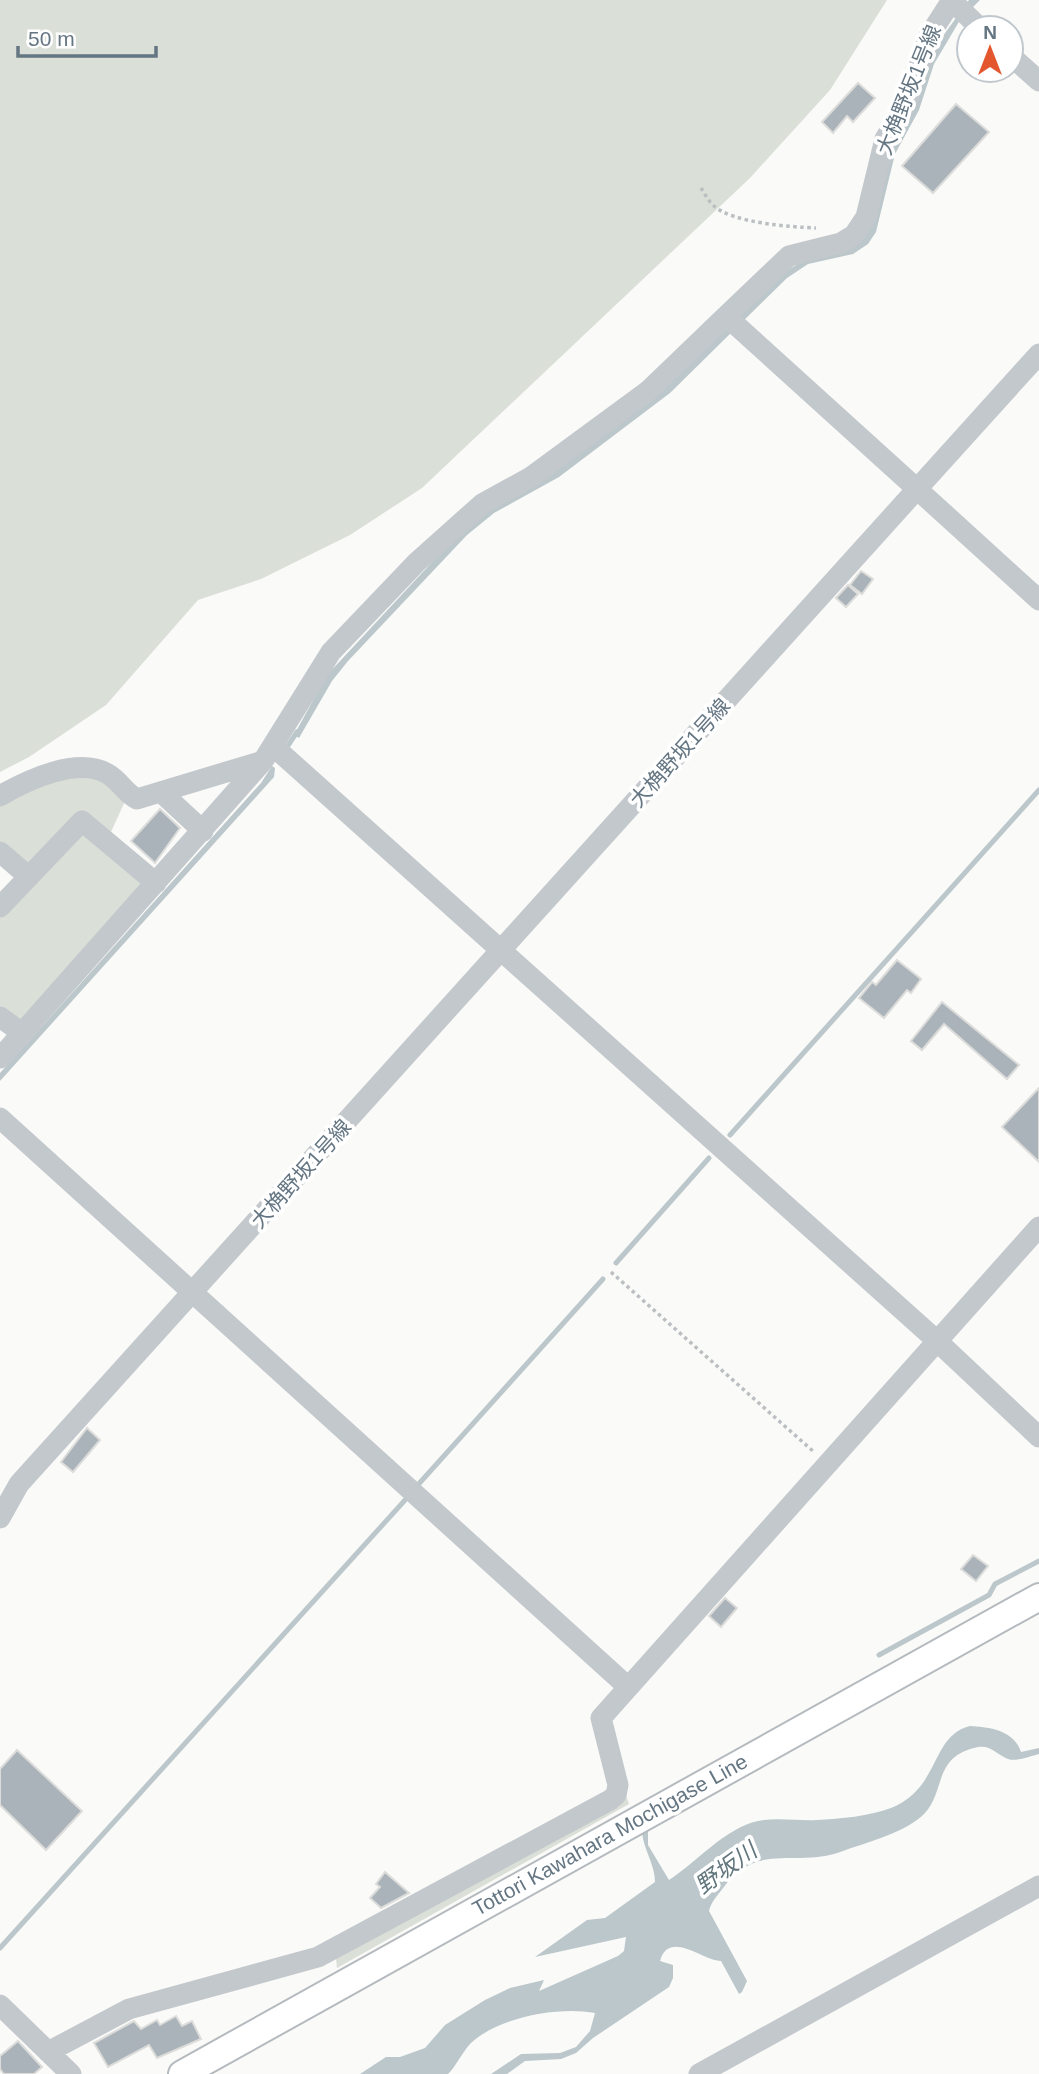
<svg xmlns="http://www.w3.org/2000/svg" width="1039" height="2074" viewBox="0 0 1039 2074" font-family="Arial,'Noto Sans JP',sans-serif">
<rect width="100%" height="100%" fill="#fafaf8"/>
<path fill="#dadfd7" d="M0,0h887l-57,90 -80,88 -328,310 -72,47 -89,44 -63,21 -92,105 -77,52 -29,15z
M94,774l32,25 -16,35 -20,-17 -62,53 -28,-24v-45l27,-14z
M80,832l67,54 -125,134 -22,-11v-94z
M621,1780l8,24 -292,164 -1,-9 283,-159z"/>
<path fill="#bbc7cb" d="M969,0h11l-20,20 -26,44 -15,46 -24,44 -19,78 -8,12 -15,10 -45,10 -21,14 -117,115 -111,84 -65,36 -27,22 -119,126 -16,20 -33,57 -5,-3 33,-60 134,-144 322,-257 23,-16 45,-10 84,-201z
M272,766l3,2 -1,9 -274,304v-8l261,-290z
M970,1726c19,1 44,4 51,26l18,-4v6c-9,2 -22,8 -31,5 -13,-5 -18,-16 -34,-11 -40,10 -29,43 -49,65 -18,19 -57,29 -82,38 -47,18 -85,-11 -120,37 -6,8 -12,14 -14,23l38,70 -5,11 -3,2 -18,-33c-18,0 -52,-32 -61,0l13,4v13l-4,9 -76,51 -17,15 -15,6 -36,2 -18,13h-16l30,-20 39,-1 16,-6 14,-16 5,-18c-36,-7 -96,4 -124,30 -9,9 -14,22 -23,31h-88l26,-17h14l25,-9 20,-23 40,-25 25,-12 34,-8 -5,11 79,-35 6,-5 2,-14 -91,20 52,-37 18,-2 50,-36c0,-17 -11,-32 -13,-49l6,-3v15l21,35c28,-18 56,-52 89,-59 19,-4 39,0 59,-1 23,-1 53,-4 74,-12 50,-20 39,-72 79,-82z"/>
<g fill="none" stroke-linecap="round" stroke-linejoin="round">
<path stroke="#bbc7cb" stroke-width="5" d="M285,750l12,-18
M730,1135l309,-345
M616,1263l93,-105
M416,1487l187,-208
M879,1655l110,-60 6,-11 44,-23
M0,1948l406,-449"/>
</g>
<path fill="#aab3b9" stroke="#dcdcda" stroke-width="2" d="M858,83l17,15 -22,24 -6,-6 -14,17 -11,-11z
M956,104l33,28 -56,61 -31,-27z
M861,571l12,8 -11,15 -12,-9z
M848,585l10,9 -12,13 -10,-9z
M160,809l20,19 -25,35 -24,-22z
M897,960l24,19 -10,14 -4,-3 -23,28 -25,-20 13,-16 4,3z
M942,1002l77,63 -12,14 -63,-55 -22,26 -11,-9z
M1039,1088v74l-37,-35z
M87,1428l13,12 -27,32 -12,-10z
M973,1555l15,11 -12,15 -15,-12z
M725,1598l12,10 -16,19 -12,-11z
M17,1750l65,61 -36,39 -46,-45v-36z
M385,1872l24,21 -28,15 -11,-10 10,-11 -4,-3z
M176,2016l6,10 10,-5 9,18 -44,19 -8,-13 -41,22 -14,-24 40,-22 7,8 16,-9 3,5z
M18,2041l24,26 -8,7h-30l-4,-5v-13z"/>
<g fill="none" stroke-linecap="round" stroke-linejoin="round">
<g stroke="#b5babe" stroke-width="30">
<path id="major" d="M182,2074l857,-477"/>
</g>
<path stroke="#bbbfc2" stroke-width="3.5" stroke-dasharray="3.5 3.5" stroke-linecap="butt" d="M701,188c4,6 8,14 13,18 19,17 77,21 102,22
M611,1272l203,180"/>
<path stroke="#c3c8cc" stroke-width="21" d="M952,1l28,27
M1011,56l28,25
M1039,354l-122,135 122,111
M273,746l663,594 103,97
M162,793l41,38
M0,796c27,-16 78,-40 108,-22 12,7 17,19 29,25l126,-38
M0,852l29,25
M0,907l82,-86 74,62
M0,1017l22,16
M0,1058l263,-297 68,-109 86,-90 65,-58 49,-27 117,-86 78,-75
M0,1118l628,569
M0,1518l19,-34 898,-995 -191,-173 63,-60 52,-13 13,-8 12,-18 19,-78 24,-42 20,-61 23,-36
M0,2005l71,69
M48,2052l81,-43 189,-52 292,-157 6,-5 2,-10 -17,-67 438,-491
M699,2074l340,-188"/>
<use href="#major" stroke="#fff" stroke-width="26"/>
</g>
<g text-anchor="middle" stroke-width="7" stroke-linejoin="round" paint-order="stroke">
<g font-size="21" fill="#657683" stroke="#fff">
<text transform="translate(909 90) rotate(-68)" y="7">大桷野坂1号線</text>
<text transform="translate(680 753) rotate(-48)" y="7">大桷野坂1号線</text>
<text transform="translate(301 1174) rotate(-48)" y="7">大桷野坂1号線</text>
<text transform="translate(610 1835) rotate(-29)" y="7">Tottori Kawahara Mochigase Line</text>
</g>
<g font-size="23" font-style="italic" fill="#60757c" stroke="#fff">
<text transform="translate(726 1868) rotate(-36)" y="8">野坂川</text>
</g>
</g>
<g transform="translate(990 49)"><circle r="33" fill="#ffffff" stroke="#c1c8cd" stroke-width="2"/>
<path d="M0-5L12 26L0 18L-12 26Z" fill="#e4572e"/>
<text y="-10" font-size="19" font-weight="bold" text-anchor="middle" fill="#657683">N</text>
</g>
<path d="M18 46v10h138v-10" fill="none" stroke="#657683" stroke-width="3.5"/>
<text x="28" y="46" font-size="21" fill="#657683" stroke="#ffffff" stroke-width="5" paint-order="stroke">50 m</text>
</svg>
